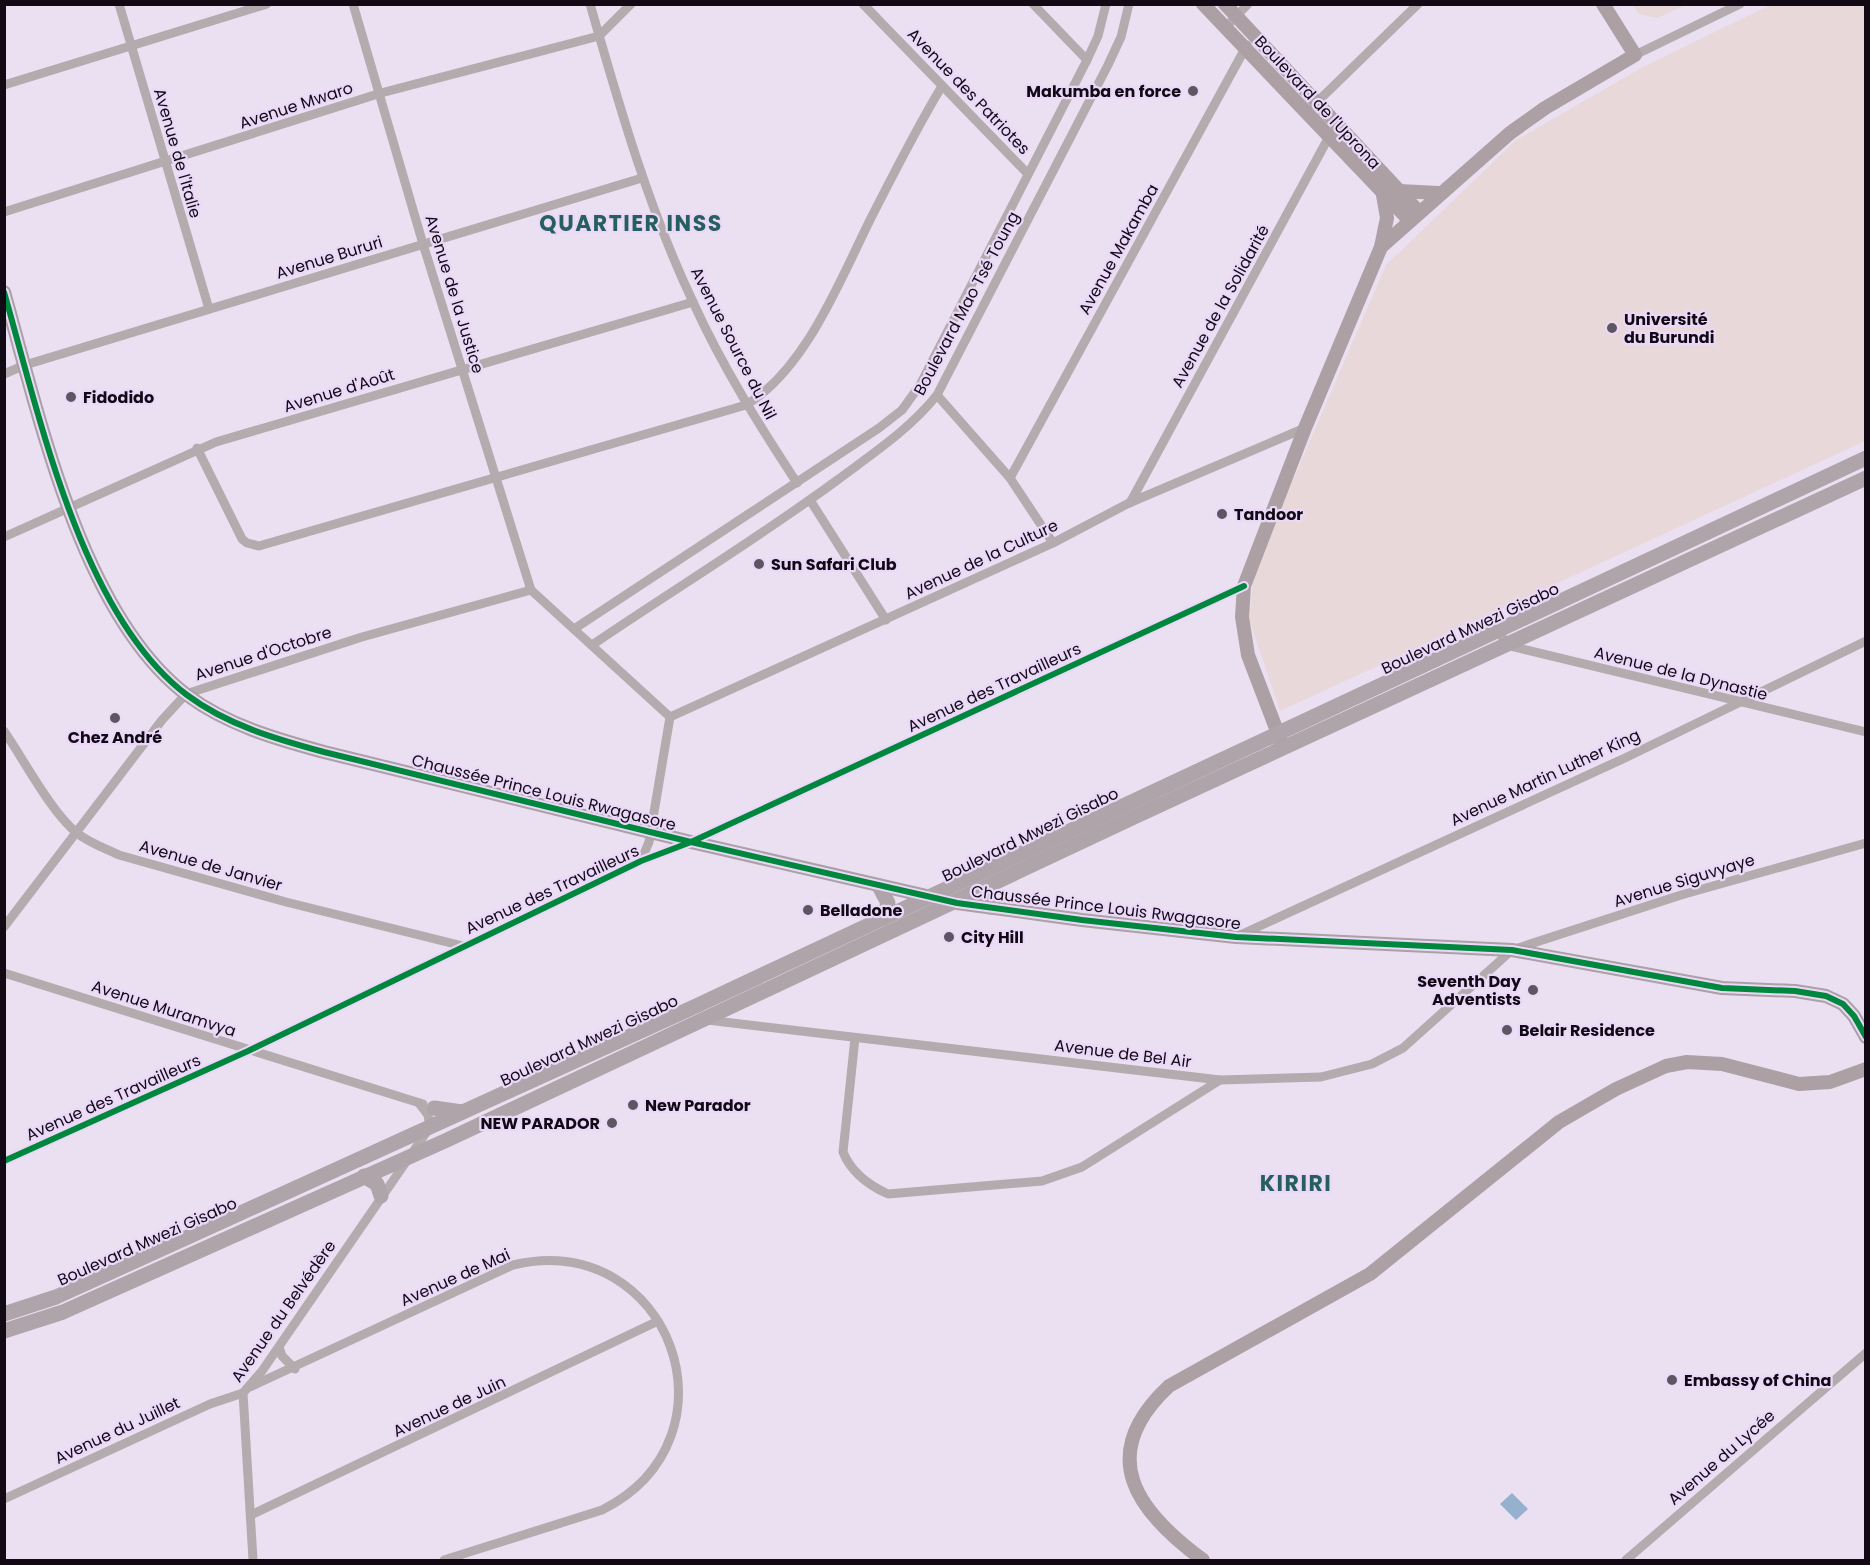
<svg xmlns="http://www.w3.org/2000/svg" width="1870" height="1565" font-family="Poppins,sans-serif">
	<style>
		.education { fill: #e9d8da }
		.water { fill: #96b0cf }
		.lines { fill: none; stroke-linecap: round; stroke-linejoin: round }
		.street { stroke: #b4abaf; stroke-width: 9 }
		.secondary { stroke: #aca0a4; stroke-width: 14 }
		.primary { stroke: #afa4aa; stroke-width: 15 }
		.cycleway-casing { stroke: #ebd8f9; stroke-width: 10 }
		.cycleway { stroke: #00873e; stroke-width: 6 }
		.poi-dot { fill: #5d5562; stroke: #ebd8f9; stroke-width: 2 }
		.labels { text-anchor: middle; stroke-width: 4.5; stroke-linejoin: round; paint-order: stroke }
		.street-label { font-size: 16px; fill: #110a15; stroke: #ebd8f9 }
		.poi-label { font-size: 16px; font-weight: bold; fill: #110a15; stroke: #ebd8f9; text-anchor: start }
		.district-label { font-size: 22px; font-weight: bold; letter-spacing: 1.5px; fill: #255f5e; stroke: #ebd8f9 }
	</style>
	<rect width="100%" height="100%" fill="#eae0f1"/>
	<g class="education">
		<path d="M 1633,5 L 1686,5 L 1657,18 L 1639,14 Z"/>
		<path d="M 1770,5 L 1865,5 L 1865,441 L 1280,711 L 1249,619 L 1253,581 L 1264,547 L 1386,265 L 1516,140 L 1643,67 Z"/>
	</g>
	<path class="water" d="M 1512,1493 L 1528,1509 L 1516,1520 L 1500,1504 Z"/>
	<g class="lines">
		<g class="street">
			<path d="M 119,4 L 209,309"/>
			<path d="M 353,4 L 423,244 L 531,590"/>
			<path d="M 590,4 C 619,105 648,207 693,302 C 722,366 759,425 797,483"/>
			<path d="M 863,4 L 1028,174"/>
			<path d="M 1033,4 L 1087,60"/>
			<path d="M 1225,28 L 1248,4"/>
			<path d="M 1635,55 L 1740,4"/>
			<path d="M 4,85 L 267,4"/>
			<path d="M 1314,105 L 1418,4"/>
			<path d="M 4,212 L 381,93 L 599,36 L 631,4"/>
			<path d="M 4,374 L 25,365 L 642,178"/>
			<path d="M 937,395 L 1010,478 L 1053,543"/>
			<path d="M 197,448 L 242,539 L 247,543 L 259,546 L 746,405 C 806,369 840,280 870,220 C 893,175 916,129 942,86"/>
			<path d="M 1010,478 L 1247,45"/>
			<path d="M 810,500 L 886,620"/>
			<path d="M 1130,503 L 1331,133"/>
			<path d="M 4,537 L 216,442 L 693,302"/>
			<path d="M 531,590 L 670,717 L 649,842 L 641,861"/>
			<path d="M 574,629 L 879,428 L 902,410 L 920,385 L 1087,60 L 1098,36 L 1106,4"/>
			<path d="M 1499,630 L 1506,645 L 1866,732"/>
			<path d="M 592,645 C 673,590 757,539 836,481 C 872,454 909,430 937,395 L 1108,65 L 1121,37 L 1129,4"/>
			<path d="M 670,717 L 1053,543 L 1129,503 L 1305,428"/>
			<path d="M 4,731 C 24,760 51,812 77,833 C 89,843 105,848 119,855 L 286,902 L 463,946"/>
			<path d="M 4,927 L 162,720 L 186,694 L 362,637 L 531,590"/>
			<path d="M 1238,936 L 1627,757 L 1866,641"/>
			<path d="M 4,973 L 423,1104"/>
			<path d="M 707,1020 L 1220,1080 L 1321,1077 L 1372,1064 L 1403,1048 L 1512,950 L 1681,895 L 1866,843"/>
			<path d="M 855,1038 L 843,1152 C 851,1172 868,1185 888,1194 L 1042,1181 L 1082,1167 L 1220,1080"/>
			<path d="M 4,1161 L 248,1051 L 641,861 L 691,842 L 1244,586"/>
			<path d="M 279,1347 L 282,1356 L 295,1369"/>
			<path d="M 250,1387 L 513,1265 C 670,1228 746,1438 602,1510 L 444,1560"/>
			<path d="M 4,1499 L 210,1404 L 243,1393"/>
			<path d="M 251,1515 L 658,1321"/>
			<path d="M 253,1560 L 243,1393 L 262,1371 L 430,1127 L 428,1115 L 419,1103"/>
			<path d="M 1626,1560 L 1866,1353"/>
		</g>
		<g class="secondary">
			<path d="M 1203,4 L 1410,221"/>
			<path d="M 1225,4 L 1419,212"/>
			<path d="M 1399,191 L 1439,193"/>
			<path d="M 1381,247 L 1387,218 L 1383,195"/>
			<path d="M 4,292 C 39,414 81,615 187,695 C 227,725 276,739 324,752 L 691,842 L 957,903 L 1082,920 L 1236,937 L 1512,950 L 1722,988 L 1795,991 L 1826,996 L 1843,1004 L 1854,1016 L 1866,1037"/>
			<path d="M 1282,744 L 1248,655 L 1242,617 L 1244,586 L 1305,428 L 1381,247 L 1510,133 L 1545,108 L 1635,55 L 1603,4"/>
			<path d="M 1203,1560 C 1136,1511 1095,1455 1169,1386 L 1370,1274 L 1559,1122 L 1616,1089 L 1666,1066 L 1687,1062 L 1722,1064 L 1799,1084 L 1830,1082 L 1866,1069"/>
		</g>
		<g class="primary">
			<path d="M 879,886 L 888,903 L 884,918"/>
			<path d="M 989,887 L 987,897 L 990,907"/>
			<path d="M 434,1108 L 462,1112"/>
			<path d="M 364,1176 L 377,1184 L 381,1196"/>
			<path d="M 4,1314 L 56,1297 L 696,1006 L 1866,458"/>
			<path d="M 4,1331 L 63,1312 L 447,1140 L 1132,818 L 1866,478"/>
		</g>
		<g class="cycleway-casing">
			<g id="cycleway">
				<path d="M 4,292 C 39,414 81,615 187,695 C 227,725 276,739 324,752 L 691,842 L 957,903 L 1082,920 L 1236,937 L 1512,950 L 1722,988 L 1795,991 L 1826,996 L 1843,1004 L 1854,1016 L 1866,1037"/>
				<path d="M 4,1161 L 248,1051 L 641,861 L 691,842 L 1244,586"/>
			</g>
		</g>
		<use href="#cycleway" class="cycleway"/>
	</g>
	<g class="poi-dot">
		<circle cx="1193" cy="91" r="6"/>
		<circle cx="1612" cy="328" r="6"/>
		<circle cx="71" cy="397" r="6"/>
		<circle cx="1222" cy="514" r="6"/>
		<circle cx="759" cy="564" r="6"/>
		<circle cx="115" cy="718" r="6"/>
		<circle cx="808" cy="910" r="6"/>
		<circle cx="949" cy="937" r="6"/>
		<circle cx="1533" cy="990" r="6"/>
		<circle cx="1507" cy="1030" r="6"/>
		<circle cx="633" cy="1105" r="6"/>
		<circle cx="612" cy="1123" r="6"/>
		<circle cx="1672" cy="1380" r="6"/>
	</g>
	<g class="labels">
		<g class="street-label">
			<text transform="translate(969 91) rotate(46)" y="6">Avenue des Patriotes</text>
			<text transform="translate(1318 102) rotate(47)" y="6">Boulevard de l'Uprona</text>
			<text transform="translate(296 105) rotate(-18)" y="6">Avenue Mwaro</text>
			<text transform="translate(178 153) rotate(74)" y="6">Avenue de l'Italie</text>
			<text transform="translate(1118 249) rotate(-61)" y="6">Avenue Makamba</text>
			<text transform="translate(329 257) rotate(-17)" y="6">Avenue Bururi</text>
			<text transform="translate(455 294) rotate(73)" y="6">Avenue de la Justice</text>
			<text transform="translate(966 303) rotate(-62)" y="6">Boulevard Mao Tsé Toung</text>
			<text transform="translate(1220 306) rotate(-61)" y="6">Avenue de la Solidarité</text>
			<text transform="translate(734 343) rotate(63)" y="6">Avenue Source du Nil</text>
			<text transform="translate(339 390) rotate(-17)" y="6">Avenue d'Août</text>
			<text transform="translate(981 559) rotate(-25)" y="6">Avenue de la Culture</text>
			<text transform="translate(1470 628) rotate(-25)" y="6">Boulevard Mwezi Gisabo</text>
			<text transform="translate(263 653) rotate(-18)" y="6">Avenue d'Octobre</text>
			<text transform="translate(1681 673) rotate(14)" y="6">Avenue de la Dynastie</text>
			<text transform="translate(994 687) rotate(-25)" y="6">Avenue des Travailleurs</text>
			<text transform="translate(1545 777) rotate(-25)" y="6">Avenue Martin Luther King</text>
			<text transform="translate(544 792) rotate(14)" y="6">Chaussée Prince Louis Rwagasore</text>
			<text transform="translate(1030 834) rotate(-26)" y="6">Boulevard Mwezi Gisabo</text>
			<text transform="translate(211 865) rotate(16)" y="6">Avenue de Janvier</text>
			<text transform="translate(1684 880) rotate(-17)" y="6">Avenue Siguvyaye</text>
			<text transform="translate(552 889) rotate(-25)" y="6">Avenue des Travailleurs</text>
			<text transform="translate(1106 907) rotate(7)" y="6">Chaussée Prince Louis Rwagasore</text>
			<text transform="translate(164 1008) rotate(18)" y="6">Avenue Muramvya</text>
			<text transform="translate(589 1040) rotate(-25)" y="6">Boulevard Mwezi Gisabo</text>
			<text transform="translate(1123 1053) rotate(7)" y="6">Avenue de Bel Air</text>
			<text transform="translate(113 1097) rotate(-24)" y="6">Avenue des Travailleurs</text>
			<text transform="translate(147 1241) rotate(-24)" y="6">Boulevard Mwezi Gisabo</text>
			<text transform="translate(455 1277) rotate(-24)" y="6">Avenue de Mai</text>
			<text transform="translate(283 1311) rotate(-55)" y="6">Avenue du Belvédère</text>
			<text transform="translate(449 1406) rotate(-25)" y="6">Avenue de Juin</text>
			<text transform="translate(117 1430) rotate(-25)" y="6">Avenue du Juillet</text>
			<text transform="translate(1721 1457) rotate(-41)" y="6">Avenue du Lycée</text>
		</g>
		<g class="poi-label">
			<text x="1181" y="97" text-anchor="end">Makumba en force</text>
			<text x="1624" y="325">Université<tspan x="1624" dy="18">du Burundi</tspan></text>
			<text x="83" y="403">Fidodido</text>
			<text x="1234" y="520">Tandoor</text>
			<text x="771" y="570">Sun Safari Club</text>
			<text x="115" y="743" text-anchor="middle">Chez André</text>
			<text x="820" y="916">Belladone</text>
			<text x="961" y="943">City Hill</text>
			<text x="1521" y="987" text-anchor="end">Seventh Day<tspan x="1521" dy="18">Adventists</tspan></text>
			<text x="1519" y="1036">Belair Residence</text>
			<text x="645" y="1111">New Parador</text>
			<text x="600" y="1129" text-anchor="end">NEW PARADOR</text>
			<text x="1684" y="1386">Embassy of China</text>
		</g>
		<g class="district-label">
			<text x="631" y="231">QUARTIER INSS</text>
			<text x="1296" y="1191">KIRIRI</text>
		</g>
	</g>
	<rect width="1870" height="1565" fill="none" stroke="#110a15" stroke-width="12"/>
</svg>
